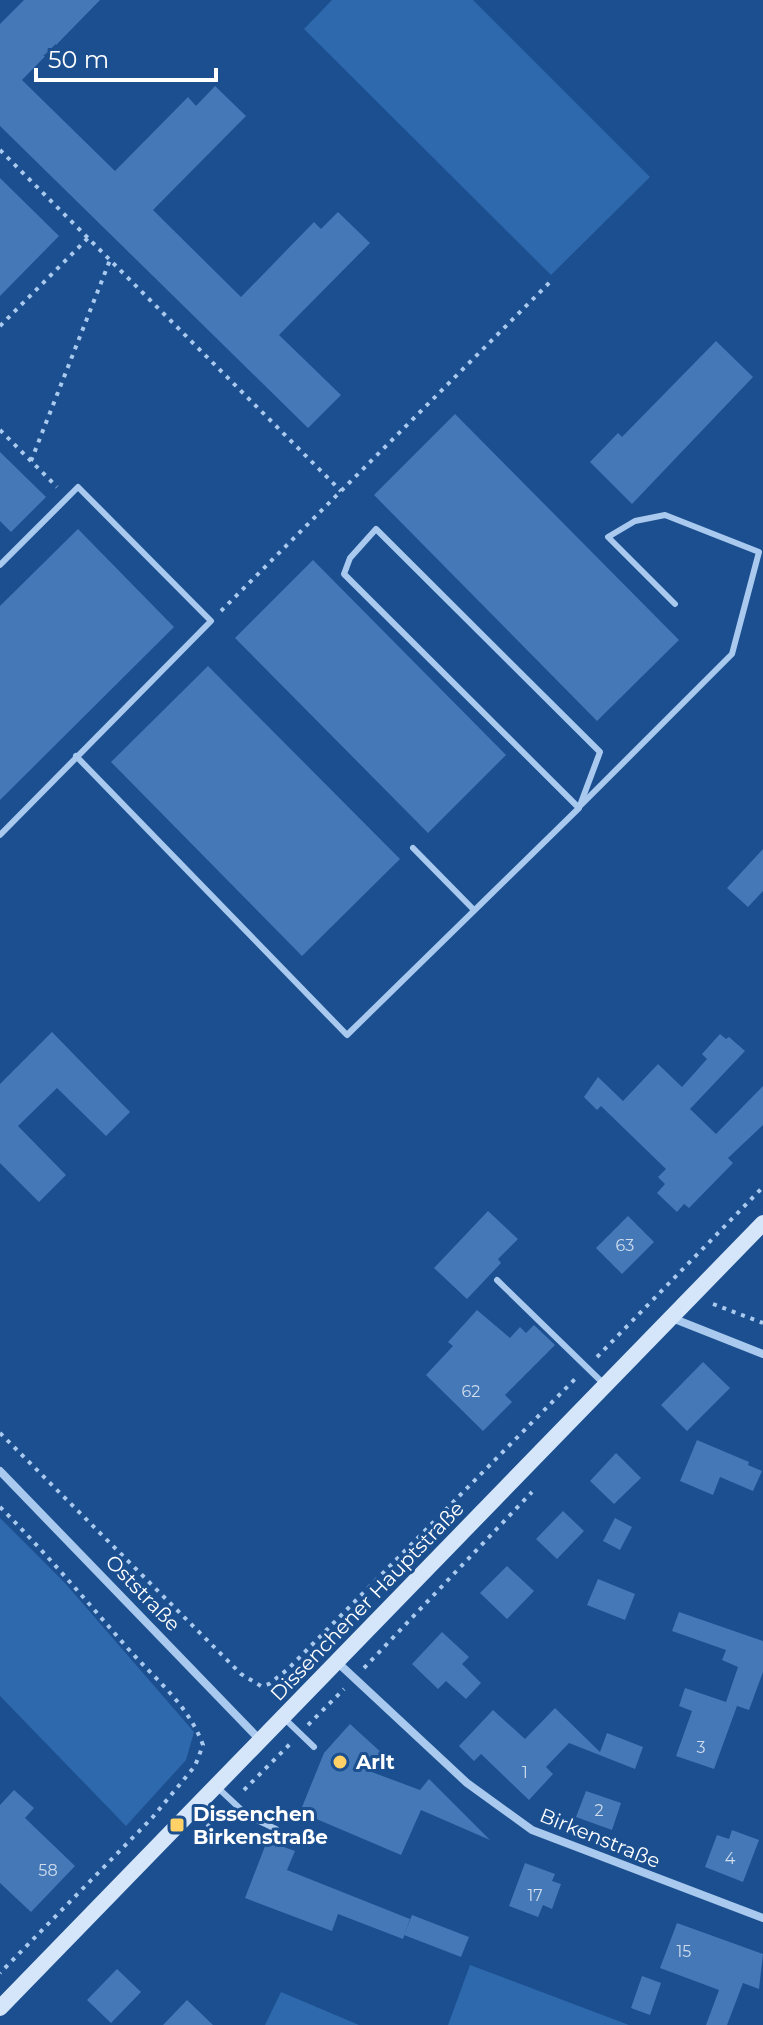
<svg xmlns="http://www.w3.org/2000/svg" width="763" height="2025" font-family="Montserrat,sans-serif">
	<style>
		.green { fill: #2e69ad }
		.building { fill: #4478b7 }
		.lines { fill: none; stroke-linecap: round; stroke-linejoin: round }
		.path { stroke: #a9c9ee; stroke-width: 4; stroke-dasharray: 4 6; stroke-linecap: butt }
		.lane { stroke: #a9c9ee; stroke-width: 6 }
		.street { stroke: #a9c9ee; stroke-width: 8 }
		.secondary { stroke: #d6e6fa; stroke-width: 16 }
		.poi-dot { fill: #ffd166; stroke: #1b4f8f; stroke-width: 3 }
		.labels { text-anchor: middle; stroke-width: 6; stroke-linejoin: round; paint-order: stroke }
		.number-label { font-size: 16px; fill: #d0dded }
		.street-label { font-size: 20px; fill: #fff; stroke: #1b4f8f }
		.poi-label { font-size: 20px; font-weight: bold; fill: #fff; stroke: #1b4f8f; text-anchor: start }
	</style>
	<rect width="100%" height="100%" fill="#1b4f8f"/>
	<g class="green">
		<path d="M 332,0 L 473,0 L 650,177 L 551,275 L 304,29 Z"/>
		<path d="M 0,1518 L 65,1583 L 194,1732 L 186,1760 L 126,1826 L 0,1696 Z"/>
		<path d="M 470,1965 L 629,2025 L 448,2025 Z"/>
		<path d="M 281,1992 L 359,2025 L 265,2025 Z"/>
	</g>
	<g class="building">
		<path d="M 24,0 L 100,0 L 22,80 L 115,171 L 188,97 L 196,106 L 215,86 L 246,116 L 153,210 L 241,297 L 314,222 L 321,229 L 338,212 L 370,243 L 279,335 L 341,395 L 308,428 L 0,126 L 0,24 Z"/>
		<path d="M 0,178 L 59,236 L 0,296 Z"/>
		<path d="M 716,341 L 753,377 L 632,504 L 590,462 L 618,433 L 622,437 Z"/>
		<path d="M 455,414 L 679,640 L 597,721 L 374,495 Z"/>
		<path d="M 0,452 L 46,497 L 11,532 L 0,521 Z"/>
		<path d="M 78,529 L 174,627 L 0,800 L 0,606 Z"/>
		<path d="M 313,560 L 506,755 L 428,833 L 235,638 Z"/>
		<path d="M 208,666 L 400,859 L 302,956 L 111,762 Z"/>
		<path d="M 763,849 L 763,891 L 748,907 L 727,888 Z"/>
		<path d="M 52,1032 L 130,1112 L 106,1136 L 57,1088 L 18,1126 L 66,1175 L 39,1202 L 0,1163 L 0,1084 Z"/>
		<path d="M 720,1034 L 726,1039 L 729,1037 L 745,1051 L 690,1109 L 716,1134 L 763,1086 L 763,1125 L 728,1158 L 733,1163 L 689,1208 L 684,1204 L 677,1212 L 657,1193 L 665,1184 L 658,1177 L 666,1169 L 601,1106 L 597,1110 L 584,1097 L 598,1077 L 623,1101 L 658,1064 L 682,1087 L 707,1059 L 702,1054 Z"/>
		<path d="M 488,1211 L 518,1239 L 498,1259 L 501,1263 L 467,1299 L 434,1268 Z"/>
		<path d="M 628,1216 L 654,1242 L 622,1274 L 596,1248 Z"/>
		<path d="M 477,1310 L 510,1338 L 520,1327 L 526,1333 L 534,1325 L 555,1345 L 505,1395 L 512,1402 L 483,1431 L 426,1375 L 453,1346 L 448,1342 Z"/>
		<path d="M 703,1362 L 730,1388 L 687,1431 L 661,1405 Z"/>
		<path d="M 697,1440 L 749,1462 L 748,1465 L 762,1471 L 753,1491 L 720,1477 L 713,1495 L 680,1481 Z"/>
		<path d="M 616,1453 L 641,1478 L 614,1504 L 590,1481 Z"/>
		<path d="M 563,1511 L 584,1531 L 557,1559 L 536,1539 Z"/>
		<path d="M 615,1518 L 632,1527 L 620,1550 L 603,1541 Z"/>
		<path d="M 507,1566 L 534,1591 L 507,1619 L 480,1593 Z"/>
		<path d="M 598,1579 L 635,1594 L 625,1620 L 587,1605 Z"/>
		<path d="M 679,1612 L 763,1641 L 763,1672 L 749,1710 L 737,1706 L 714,1769 L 676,1756 L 692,1711 L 679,1706 L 685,1688 L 729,1703 L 726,1702 L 738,1667 L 722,1660 L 726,1650 L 672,1631 Z"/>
		<path d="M 442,1632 L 469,1657 L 462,1664 L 481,1683 L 466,1699 L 446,1681 L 438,1689 L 412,1664 Z"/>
		<path d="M 555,1708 L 600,1752 L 607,1733 L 643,1747 L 635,1769 L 569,1743 L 546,1767 L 553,1774 L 529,1800 L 481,1754 L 474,1761 L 459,1746 L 493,1710 L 525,1739 Z"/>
		<path d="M 350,1724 L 384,1755 L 369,1771 L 420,1790 L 429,1779 L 490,1840 L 421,1810 L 401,1855 L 300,1812 L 324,1753 Z"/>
		<path d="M 14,1790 L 34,1808 L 25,1818 L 75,1866 L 31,1912 L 0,1883 L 0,1805 Z"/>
		<path d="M 586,1791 L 621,1803 L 612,1830 L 576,1817 Z"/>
		<path d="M 732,1830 L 759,1840 L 743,1882 L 705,1867 L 717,1835 L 729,1839 Z"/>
		<path d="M 267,1841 L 295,1851 L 287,1870 L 410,1919 L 403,1939 L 338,1914 L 332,1931 L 245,1898 Z"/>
		<path d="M 525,1863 L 555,1874 L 552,1881 L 561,1884 L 552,1909 L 543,1905 L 538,1917 L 509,1906 Z"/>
		<path d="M 412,1915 L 469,1937 L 461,1957 L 404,1935 Z"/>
		<path d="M 677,1923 L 763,1954 L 759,1989 L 743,1983 L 727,2025 L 706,2025 L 719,1990 L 660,1968 Z"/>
		<path d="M 117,1969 L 141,1992 L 111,2023 L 87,2000 Z"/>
		<path d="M 642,1976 L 661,1983 L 650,2015 L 631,2008 Z"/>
		<path d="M 187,2000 L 213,2025 L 163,2025 Z"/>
	</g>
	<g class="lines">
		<g class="path">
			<path d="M 0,150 L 341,491"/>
			<path d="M 0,326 L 88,238"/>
			<path d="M 0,430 L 57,487"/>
			<path d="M 31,461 L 110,260"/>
			<path d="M 221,611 L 552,280"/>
			<path d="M 713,1304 L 763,1323"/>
			<path d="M 597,1357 L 763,1187"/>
			<path d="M 0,1433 L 241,1674 L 261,1686 L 269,1684 L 288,1669 L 577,1377"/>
			<path d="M 0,1507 C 44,1551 83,1597 124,1644 C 153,1678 187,1702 203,1745 L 195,1766 L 152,1818 L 0,1973"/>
			<path d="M 364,1668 L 532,1492"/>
			<path d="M 308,1725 L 344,1689"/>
			<path d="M 244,1790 L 291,1743"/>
			<path d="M 207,1827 L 223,1811"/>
		</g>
		<g class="lane">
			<path d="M 0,565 L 78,487 L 211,621 L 0,835"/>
			<path d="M 76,756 L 347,1035 L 579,808 L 344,574 L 350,558 L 376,529 L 600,752 L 579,808"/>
			<path d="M 581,805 L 732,654 L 759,552 L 665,515 L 635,521 L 608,537 L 675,604"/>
			<path d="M 413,848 L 473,909"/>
			<path d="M 497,1280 L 605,1385"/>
			<path d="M 285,1719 L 314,1747"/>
			<path d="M 218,1788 L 248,1816 L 276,1829"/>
		</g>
		<g class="street">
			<path d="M 672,1318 L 763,1354"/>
			<path d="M 0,1471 L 260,1740"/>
			<path d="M 336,1661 L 467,1783 L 532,1830 L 763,1918"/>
		</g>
		<path class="secondary" d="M 0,2008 L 763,1223"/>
	</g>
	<g class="poi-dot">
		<circle cx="340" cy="1762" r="8"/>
		<rect x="169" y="1817" width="16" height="16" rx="4"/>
	</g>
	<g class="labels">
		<g class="number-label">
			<text x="625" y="1251">63</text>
			<text x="471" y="1397">62</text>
			<text x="701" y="1753">3</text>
			<text x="525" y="1778">1</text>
			<text x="599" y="1816">2</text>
			<text x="730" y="1864">4</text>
			<text x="48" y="1876">58</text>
			<text x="535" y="1901">17</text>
			<text x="684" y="1957">15</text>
		</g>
		<g class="street-label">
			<text transform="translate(143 1593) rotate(46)" y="7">Oststraße</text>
			<text transform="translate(367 1601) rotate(-46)" y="7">Dissenchener Hauptstraße</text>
			<text transform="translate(600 1838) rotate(22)" y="7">Birkenstraße</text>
		</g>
		<g class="poi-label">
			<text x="356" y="1769">Arlt</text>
			<text x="193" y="1821">Dissenchen<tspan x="193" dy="23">Birkenstraße</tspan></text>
		</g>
	</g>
	<path d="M36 68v12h180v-12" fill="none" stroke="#ffffff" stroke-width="4"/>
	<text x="48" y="68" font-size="24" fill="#ffffff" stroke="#1b4f8f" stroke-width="6" paint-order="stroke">50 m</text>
</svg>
